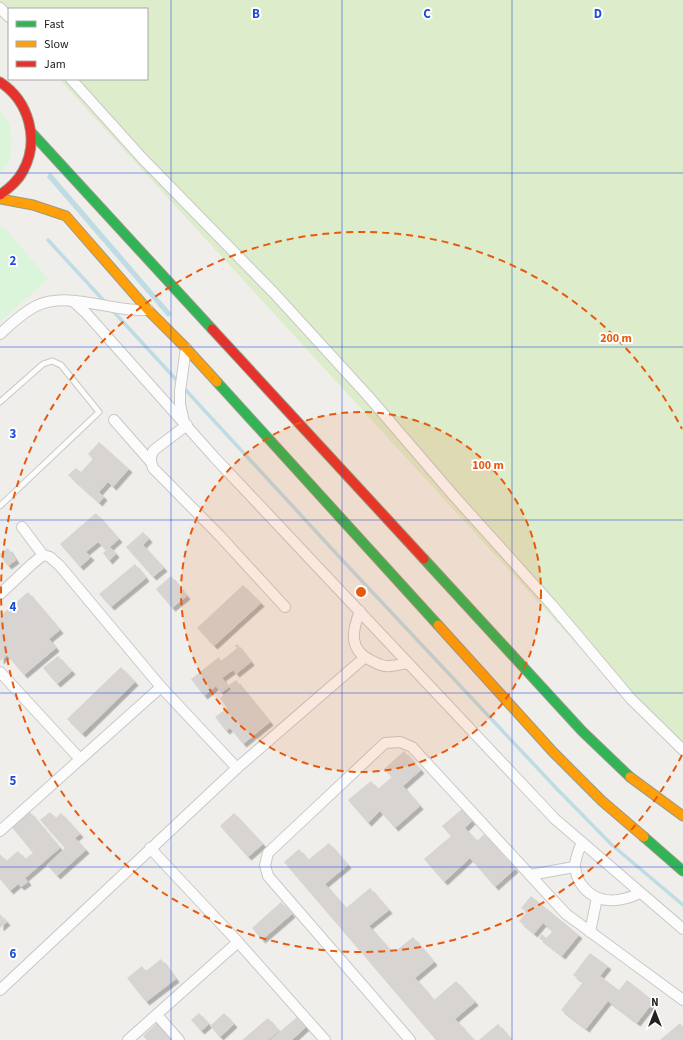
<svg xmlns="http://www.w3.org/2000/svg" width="683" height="1040" font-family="'Source Sans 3',sans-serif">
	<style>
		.grass { fill: #ddeccb }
		.park { fill: #daf5da }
		.water { fill: #bfdbe3 }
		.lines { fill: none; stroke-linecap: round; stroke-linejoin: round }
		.stream { stroke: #bfdbe3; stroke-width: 3.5 }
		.building { fill: #d7d4d2; filter: url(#shadow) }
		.lane-casing { stroke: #c9c8c7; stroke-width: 7 }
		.street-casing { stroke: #c9c8c7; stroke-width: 12 }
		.fast-casing { stroke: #999a82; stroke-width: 11 }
		.slow-casing { stroke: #999a82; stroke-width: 11 }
		.jam-casing { stroke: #999a82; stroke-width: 11 }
		.lane { stroke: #fdfcfc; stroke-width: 5 }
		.street { stroke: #fdfcfc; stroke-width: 10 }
		.fast { stroke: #30b455; stroke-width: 9 }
		.slow { stroke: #ff9f0a; stroke-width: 9 }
		.jam { stroke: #e5322d; stroke-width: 9 }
		.grid { fill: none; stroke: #1d4ed8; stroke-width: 1; stroke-opacity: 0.55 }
		.ring { fill: none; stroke: #e8590c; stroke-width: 2; stroke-dasharray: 7 5 }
		.grid-label { font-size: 13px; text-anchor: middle; font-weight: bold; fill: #1d4ed8; stroke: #fff; stroke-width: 4; stroke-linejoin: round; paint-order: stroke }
		.centre { fill: #e8590c; stroke: #fff; stroke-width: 2 }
		.ring-label { font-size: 12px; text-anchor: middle; font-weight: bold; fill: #e8590c; stroke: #fff; stroke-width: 4; stroke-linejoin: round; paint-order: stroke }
	</style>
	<defs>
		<filter id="shadow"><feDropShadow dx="3.5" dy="3.5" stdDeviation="0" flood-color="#0004"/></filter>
	</defs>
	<rect width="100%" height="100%" fill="#f0eeeb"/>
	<path class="grass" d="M 0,0 L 683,0 L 683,745 L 640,713 L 59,79 L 147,79 L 147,9 L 9,9 L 9,24 L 0,14 Z"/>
	<g class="park">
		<path d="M 0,110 L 9,123 L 12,139 L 10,161 L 0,174 Z"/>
		<path d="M 0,228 L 5,228 L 48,279 L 0,322 Z"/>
	</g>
	<path class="water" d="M 50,172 L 172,314 L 168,317 L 47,177 Z"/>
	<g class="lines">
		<g class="stream">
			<path d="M 48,240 L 105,302"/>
			<path d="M 112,310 L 345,563 L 558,790 L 612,845 L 683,905"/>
		</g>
	</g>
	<g class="building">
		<path d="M 99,442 L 129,469 L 113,487 L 108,482 L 99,492 L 104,497 L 99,503 L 68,475 L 76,468 L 81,472 L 93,459 L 88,454 Z"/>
		<path d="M 96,513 L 119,539 L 110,547 L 116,554 L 109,561 L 103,553 L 106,550 L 98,542 L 86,552 L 91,557 L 80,567 L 60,544 Z"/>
		<path d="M 143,532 L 149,539 L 143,545 L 164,568 L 153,577 L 126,547 Z"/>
		<path d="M 8,548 L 16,560 L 8,566 L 0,556 L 0,554 Z"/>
		<path d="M 135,564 L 146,578 L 111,607 L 99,594 Z"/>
		<path d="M 171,576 L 187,596 L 172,608 L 156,589 Z"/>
		<path d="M 243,585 L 261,603 L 214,646 L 197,628 Z"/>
		<path d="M 28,592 L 60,630 L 49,639 L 56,648 L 24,675 L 7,655 L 0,661 L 0,616 Z"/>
		<path d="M 237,644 L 251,662 L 236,674 L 233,670 L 222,678 L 229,687 L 221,693 L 216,686 L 204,696 L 191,679 L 219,657 L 221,661 L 237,648 L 235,646 Z"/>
		<path d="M 58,656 L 72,671 L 57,684 L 43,668 Z"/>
		<path d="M 121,667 L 135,682 L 82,734 L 67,719 Z"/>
		<path d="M 236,680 L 270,722 L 243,744 L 230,728 L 226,731 L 215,717 L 227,708 L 220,698 L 232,689 L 229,685 Z"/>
		<path d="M 404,751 L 421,770 L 403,786 L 420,806 L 395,828 L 380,811 L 368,823 L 348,800 L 371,781 L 378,789 L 392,777 L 384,769 Z"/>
		<path d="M 462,809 L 472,821 L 465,828 L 477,841 L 484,834 L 515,869 L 495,887 L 470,858 L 444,882 L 424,859 L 451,836 L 442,826 Z"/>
		<path d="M 29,811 L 60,848 L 25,878 L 28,882 L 21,887 L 18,884 L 10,891 L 0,879 L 0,854 L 6,861 L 18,851 L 25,859 L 33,853 L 11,826 Z"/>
		<path d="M 50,812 L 56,818 L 61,813 L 80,834 L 75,838 L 86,850 L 57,876 L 47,865 L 65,848 L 40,820 Z"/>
		<path d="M 234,813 L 263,844 L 248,857 L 220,826 Z"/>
		<path d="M 329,843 L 348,865 L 325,884 L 346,908 L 370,888 L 389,910 L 369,926 L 393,953 L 413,937 L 434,962 L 415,978 L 434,1000 L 456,981 L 475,1002 L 455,1019 L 474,1040 L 436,1040 L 284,862 L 299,849 L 308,860 Z"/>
		<path d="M 531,896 L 579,935 L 562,956 L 539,938 L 542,934 L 546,938 L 553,931 L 543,923 L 534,934 L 519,921 L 527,912 L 521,908 Z"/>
		<path d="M 281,902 L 292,914 L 262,940 L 252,928 Z"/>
		<path d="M 0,914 L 7,922 L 0,928 Z"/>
		<path d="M 590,953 L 608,966 L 600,976 L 619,990 L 627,980 L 654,1001 L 637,1023 L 608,1001 L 586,1029 L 561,1010 L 583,982 L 573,975 Z"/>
		<path d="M 161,959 L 176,979 L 146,1002 L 127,978 L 142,966 L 146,971 Z"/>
		<path d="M 199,1013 L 209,1024 L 201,1031 L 191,1020 Z"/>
		<path d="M 224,1013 L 234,1024 L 220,1037 L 210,1026 Z"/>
		<path d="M 297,1017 L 306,1027 L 292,1040 L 270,1040 Z"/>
		<path d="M 268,1018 L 279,1031 L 268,1040 L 242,1040 Z"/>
		<path d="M 158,1022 L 175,1040 L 147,1040 L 143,1036 Z"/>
		<path d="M 680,1023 L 683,1027 L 683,1040 L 660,1040 Z"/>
		<path d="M 498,1024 L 512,1040 L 479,1040 Z"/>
	</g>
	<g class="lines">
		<g class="lane-casing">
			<path id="lane" d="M 0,402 L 43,364 L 52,361 L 61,365 L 99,412 L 0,506"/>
		</g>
		<g class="street-casing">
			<g id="street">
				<path d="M 0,8 L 9,17"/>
				<path d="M 71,79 L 142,158 L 274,293 L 368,396 L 454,496 L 552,605 L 631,699 L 683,750"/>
				<path d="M 73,301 L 86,313 L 215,458 L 555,819 L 683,929"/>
				<path d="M 0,334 C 11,324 22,313 36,306 C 63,293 99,306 126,309 C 133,310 141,310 148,310"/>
				<path d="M 114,420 L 150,461"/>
				<path d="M 184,422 L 180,404 L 180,391 L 186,348"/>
				<path d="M 187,425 L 154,450 C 150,456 150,461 153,468 L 220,536 L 285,607"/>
				<path d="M 22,527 L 43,555"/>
				<path d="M 0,594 L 32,564 L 43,555 L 50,557 L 60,566 L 161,687 L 237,768"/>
				<path d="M 360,611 C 352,631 348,650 372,661 C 378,664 383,667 390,666 C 396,666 402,664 408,663"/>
				<path d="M 0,672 L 80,759"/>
				<path d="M 0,831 L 161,687"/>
				<path d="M 582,842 C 579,850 575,858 575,866 C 575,871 578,880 581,884 C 596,905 619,903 640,893"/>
				<path d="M 150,848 L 238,942 L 325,1040"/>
				<path d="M 530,875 L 574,867"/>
				<path d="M 590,932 L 597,898"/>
				<path d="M 0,990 L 237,768 L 364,658"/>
				<path d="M 157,1015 L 179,1040"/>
				<path d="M 128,1040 L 238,942"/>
				<path d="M 410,1040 L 268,876 L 265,865 L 268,853 L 385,743 L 400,742 L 412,747 L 566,914 L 683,1000"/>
			</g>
		</g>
		<g class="fast-casing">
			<g id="fast">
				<path d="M 31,132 L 212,329"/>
				<path d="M 217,382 L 438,625"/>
				<path d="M 424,559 L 582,731 L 630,777"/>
				<path d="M 644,837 L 683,871"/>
			</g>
		</g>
		<g class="slow-casing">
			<g id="slow">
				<path d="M 0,199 L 33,205 L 66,216 L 148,310 L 186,348 L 217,382"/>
				<path d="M 438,625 L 553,752 L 602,801 L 644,837"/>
				<path d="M 630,777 L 683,816"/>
			</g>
		</g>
		<g class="jam-casing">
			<g id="jam">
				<path d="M 0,82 C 29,101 40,140 23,171 C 18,181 9,188 0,195"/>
				<path d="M 212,329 L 424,559"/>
			</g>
		</g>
		<use href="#lane" class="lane"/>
		<use href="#street" class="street"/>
		<use href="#fast" class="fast"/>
		<use href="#slow" class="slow"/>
		<use href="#jam" class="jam"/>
	</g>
	<path class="grid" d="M 171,0 L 171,1040M 342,0 L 342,1040M 512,0 L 512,1040M 0,173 L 683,173M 0,347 L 683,347M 0,520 L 683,520M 0,693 L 683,693M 0,867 L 683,867"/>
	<circle cx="361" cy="592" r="180" fill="#e8590c" fill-opacity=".12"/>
	<g class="ring">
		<circle cx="361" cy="592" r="180"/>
		<path d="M682 755A360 360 0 1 1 682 429"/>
	</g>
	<g class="grid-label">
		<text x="256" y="18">B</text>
		<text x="427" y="18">C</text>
		<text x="598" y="18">D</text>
		<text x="13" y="265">2</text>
		<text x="13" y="438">3</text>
		<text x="13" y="611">4</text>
		<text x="13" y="785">5</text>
		<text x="13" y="958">6</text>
	</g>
	<circle cx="361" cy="592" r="6" class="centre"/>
	<g class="ring-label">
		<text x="616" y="342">200 m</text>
		<text x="488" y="469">100 m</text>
	</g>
	<rect x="8" y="8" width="140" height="72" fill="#ffffff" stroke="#a7a7a7"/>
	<rect x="16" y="21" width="20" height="6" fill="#30b455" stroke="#a7a7a7"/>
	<text x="44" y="28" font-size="12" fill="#222222">Fast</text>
	<rect x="16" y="41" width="20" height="6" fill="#ff9f0a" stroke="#a7a7a7"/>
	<text x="44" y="48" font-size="12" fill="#222222">Slow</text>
	<rect x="16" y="61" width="20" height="6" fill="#e5322d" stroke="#a7a7a7"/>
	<text x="44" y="68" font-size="12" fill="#222222">Jam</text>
	<g transform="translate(655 1012)" stroke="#ffffff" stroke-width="3" paint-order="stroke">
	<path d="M0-3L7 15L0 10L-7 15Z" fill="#222222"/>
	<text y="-6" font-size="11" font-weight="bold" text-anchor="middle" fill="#222222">N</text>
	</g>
</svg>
